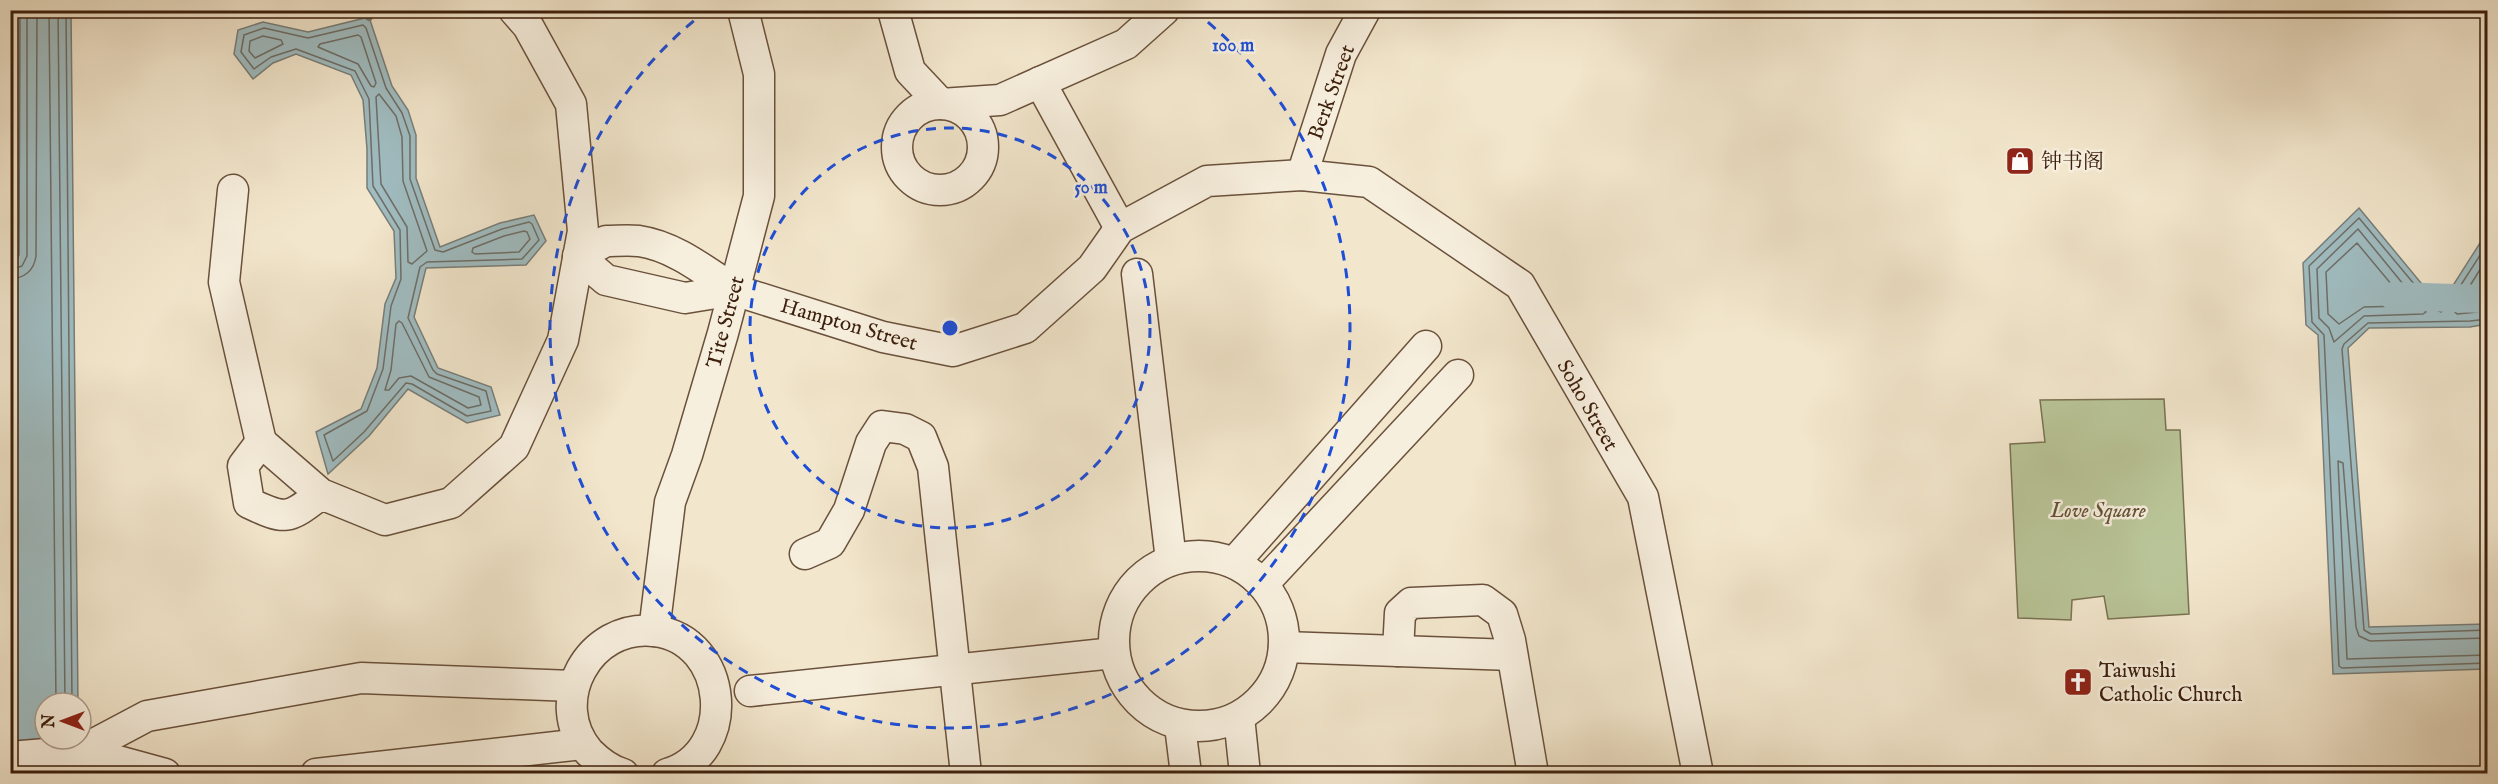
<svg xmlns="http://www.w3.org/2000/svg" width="2498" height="784" font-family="'IM FELL English','Noto Serif SC',serif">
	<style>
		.green { fill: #b9c598; stroke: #7a7252; stroke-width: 1.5 }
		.water { fill: #a0bdc2; stroke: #787e79; stroke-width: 1.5 }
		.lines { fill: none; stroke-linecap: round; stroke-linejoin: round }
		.shore { stroke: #6e6e67; stroke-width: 1.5 }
		.stream { stroke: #787e79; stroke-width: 8 }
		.canal { stroke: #a0bdc2; stroke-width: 28 }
		.minor-casing { stroke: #6a513c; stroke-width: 33 }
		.minor { stroke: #f7efde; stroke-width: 30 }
		.ring { fill: none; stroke: #1d4ed8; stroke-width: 3; stroke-dasharray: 10 8 }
		.labels { text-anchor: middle; stroke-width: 5; stroke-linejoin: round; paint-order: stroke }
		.street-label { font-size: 21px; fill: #3c1f0c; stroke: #f7efde }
		.poi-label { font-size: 21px; fill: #3c1f0c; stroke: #f7efde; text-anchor: start }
		.park-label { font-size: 21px; font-style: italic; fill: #625136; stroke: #f7efde }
		.centre { fill: #1d4ed8; stroke: #f7efde; stroke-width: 3 }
		.ring-label { font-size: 18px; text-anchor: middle; font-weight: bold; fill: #1d4ed8; stroke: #f7efde; stroke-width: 5; stroke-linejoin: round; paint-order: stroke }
	</style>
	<rect width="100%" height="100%" fill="#f2e6cc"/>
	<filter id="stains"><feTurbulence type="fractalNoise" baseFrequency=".00333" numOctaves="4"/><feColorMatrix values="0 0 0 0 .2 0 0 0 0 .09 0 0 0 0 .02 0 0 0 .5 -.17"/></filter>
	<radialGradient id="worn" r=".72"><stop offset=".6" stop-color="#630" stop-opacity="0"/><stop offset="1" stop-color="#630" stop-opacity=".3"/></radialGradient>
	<path class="green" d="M 2164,399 L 2166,430 L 2180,430 L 2189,614 L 2108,619 L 2104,596 L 2072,600 L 2071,620 L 2018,618 L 2010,444 L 2045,442 L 2040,400 Z"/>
	<g class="water">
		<path d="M 14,11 L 71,11 L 78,703 L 45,703 L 45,739 L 78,739 L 79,773 L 12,773 Z"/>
		<path d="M 369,17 L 392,86 L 408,110 L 416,135 L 416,178 L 440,247 L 500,223 L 534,215 L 546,241 L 526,265 L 426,268 L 414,317 L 438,368 L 491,387 L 500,415 L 467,423 L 408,389 L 369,436 L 328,474 L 316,432 L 361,409 L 377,368 L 385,304 L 396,278 L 394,231 L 367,188 L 367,149 L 363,100 L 351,75 L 296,54 L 273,63 L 253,79 L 234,54 L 238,30 L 263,22 L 308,32 Z"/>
		<path d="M 2359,208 L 2440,306 L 2487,232 L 2487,324 L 2470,327 L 2369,328 L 2348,348 L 2369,627 L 2487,624 L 2487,669 L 2333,674 L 2318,335 L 2306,325 L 2303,263 Z"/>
	</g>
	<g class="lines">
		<g class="shore">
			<path d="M 49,10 L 56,703"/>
			<path d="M 58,10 L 65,703"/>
			<path d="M 66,10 L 72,703"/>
			<path d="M 363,25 L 366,28 L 386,88 L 402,113 L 410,136 L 410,179 L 435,250 L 443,252 L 502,229 L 529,222 L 532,224 L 539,240 L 522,259 L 427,262 L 420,267 L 408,318 L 433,370 L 437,374 L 486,391 L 491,411 L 467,416 L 412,384 L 406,383 L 364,432 L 333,461 L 324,435 L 367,411 L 383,369 L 391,306 L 401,279 L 400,230 L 373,186 L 369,99 L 355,71 L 296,49 L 271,57 L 254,69 L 241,52 L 244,35 L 264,28 L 308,38 Z"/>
			<path d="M 358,35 L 361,37 L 376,83 L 374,87 L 371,86 L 358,64 L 318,47 L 320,44 Z"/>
			<path d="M 263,36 L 281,40 L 283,44 L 255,58 L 249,51 L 250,41 Z"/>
			<path d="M 379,94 L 396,116 L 402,137 L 403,181 L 427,251 L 412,264 L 408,262 L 407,227 L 381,184 L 376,97 Z"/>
			<path d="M 2358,229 L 2426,312 L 2423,314 L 2364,316 L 2334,342 L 2329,328 L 2319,318 L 2317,269 Z"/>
			<path d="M 524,231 L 527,232 L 530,239 L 519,252 L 475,254 L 472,252 L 473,248 L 504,236 Z"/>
			<path d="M 2357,243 L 2407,303 L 2404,306 L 2364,307 L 2339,324 L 2328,314 L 2326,272 Z"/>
			<path d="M 2488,243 L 2446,308 L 2441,312 L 2435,309 L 2359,218 L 2309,266 L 2312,322 L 2324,335 L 2339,666 L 2342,668 L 2488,663"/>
			<path d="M 2488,257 L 2454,311 L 2457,314 L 2488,311"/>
			<path d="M 10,262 L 16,261 L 19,255 L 20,10"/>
			<path d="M 10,270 L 22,266 L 27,256 L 27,10"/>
			<path d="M 10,279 C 25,278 34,270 36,256 L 37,10"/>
			<path d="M 2488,319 L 2470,321 L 2368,323 L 2344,344 L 2342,349 L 2364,630 L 2371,634 L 2488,630"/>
			<path d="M 399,321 L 402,323 L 429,377 L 479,397 L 481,405 L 468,408 L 411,376 L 399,378 L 389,390 L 385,390 L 391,370 L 396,324 Z"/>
			<path d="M 2488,638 L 2370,641 L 2359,636 L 2356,627 L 2343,463 L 2338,461 L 2347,659 L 2488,655"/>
		</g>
		<path class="stream" d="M 369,17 L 373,10"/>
		<path class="canal" d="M 2393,296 L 2484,299 L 2488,297"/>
		<g class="minor-casing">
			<g id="minor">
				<path d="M 893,10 L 910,71 L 941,104 L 1000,100 L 1126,44 L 1164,10"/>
				<path d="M 1040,82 L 1120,228"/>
				<circle cx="940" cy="147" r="43"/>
				<path d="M 1302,175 L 1341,54 L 1365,10"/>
				<path d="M 233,190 L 224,282 L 261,442"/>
				<path d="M 606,241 C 616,241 628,240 639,241 C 674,246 705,271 734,290 L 685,298 L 606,280 L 578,256 Z"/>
				<path d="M 1137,274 L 1171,560"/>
				<path d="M 734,290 L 883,337 L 953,351 L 1025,328 L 1092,268 L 1120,228 L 1207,181 L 1302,175 L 1369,182 L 1520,285 L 1643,497 L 1698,774"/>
				<path d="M 321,494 C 288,519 287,521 249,503 L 243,466 L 261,442 L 321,494 L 385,520 L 451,503 L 514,447 L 563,340 L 583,231 L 571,104 L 528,26 L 514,10"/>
				<path d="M 805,554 L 830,543 L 849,510 L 871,443 L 882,426 L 905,429 L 921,437 L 933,467 L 966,774"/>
				<circle cx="1199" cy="641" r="85"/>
				<path d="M 1234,563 L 1426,346"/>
				<path d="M 1263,584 L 1458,375"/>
				<path d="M 654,631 L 670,502 L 687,455 L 723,333 L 759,196 L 759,74 L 743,10"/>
				<path d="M 1284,647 L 1512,655"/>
				<path d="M 1398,651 L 1400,613 L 1411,603 L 1483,600 L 1502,614 L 1510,640 L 1533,774"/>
				<path d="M 750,691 L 1114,653"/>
				<path d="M 1239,717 L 1245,774"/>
				<path d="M 1180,726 L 1186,774"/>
				<path d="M 10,757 L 81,751"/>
				<path d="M 165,774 L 81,751 L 147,716 L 361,678 L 573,686"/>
				<path d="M 316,774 L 582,744"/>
				<path d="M 623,774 C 609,770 599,762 589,752 C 546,702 589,623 655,631 C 729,640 739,753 667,774"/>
			</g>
		</g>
		<use href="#minor" class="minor"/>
	</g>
	<g class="ring">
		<circle cx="950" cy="328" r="200"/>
		<path d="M1194 11A400 400 0 1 1 706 11"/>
	</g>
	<defs>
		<g id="shop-square" transform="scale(1.5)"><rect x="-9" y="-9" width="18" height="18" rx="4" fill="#8f2418" stroke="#f7efde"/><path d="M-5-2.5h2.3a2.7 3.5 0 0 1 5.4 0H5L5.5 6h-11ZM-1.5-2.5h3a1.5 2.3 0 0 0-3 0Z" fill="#fff"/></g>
		<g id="church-square" transform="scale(1.5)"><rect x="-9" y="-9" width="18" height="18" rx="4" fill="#8f2418" stroke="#f7efde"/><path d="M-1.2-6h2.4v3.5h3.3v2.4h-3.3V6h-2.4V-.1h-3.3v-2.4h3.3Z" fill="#fff"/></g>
	</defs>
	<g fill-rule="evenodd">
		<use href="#shop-square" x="2020" y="161"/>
		<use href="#church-square" x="2078" y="682"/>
	</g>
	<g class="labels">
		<g class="street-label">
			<text transform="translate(1331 92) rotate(-70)" y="7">Berk Street</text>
			<text transform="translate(725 322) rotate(-75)" y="7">Tite Street</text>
			<text transform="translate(849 324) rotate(16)" y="7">Hampton Street</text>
			<text transform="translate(1588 405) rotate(60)" y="7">Soho Street</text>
		</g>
		<g class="poi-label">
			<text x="2041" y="168">钟书阁</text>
			<text x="2099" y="677">Taiwushi<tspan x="2099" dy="24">Catholic Church</tspan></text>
		</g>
		<g class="park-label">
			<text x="2098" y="517">Love Square</text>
		</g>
	</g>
	<circle cx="950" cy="328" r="9" class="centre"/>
	<g class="ring-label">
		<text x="1233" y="51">100 m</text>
		<text x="1091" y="193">50 m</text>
	</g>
	<rect width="2498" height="784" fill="none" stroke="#f2e6cc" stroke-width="36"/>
	<rect x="12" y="12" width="2474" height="760" fill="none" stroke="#3c1f0c" stroke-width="3"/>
	<rect x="18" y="18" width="2462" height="748" fill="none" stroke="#3c1f0c" stroke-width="1.5"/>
	<g transform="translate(63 721) rotate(270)"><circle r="28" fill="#f7efde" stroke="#ac9c8a" stroke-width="1.5"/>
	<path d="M0-4.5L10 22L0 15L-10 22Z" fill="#8f2418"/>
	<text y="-9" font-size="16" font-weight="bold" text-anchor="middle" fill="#3c1f0c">N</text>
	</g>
	<rect width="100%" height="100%" filter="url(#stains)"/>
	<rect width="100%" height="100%" fill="url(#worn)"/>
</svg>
